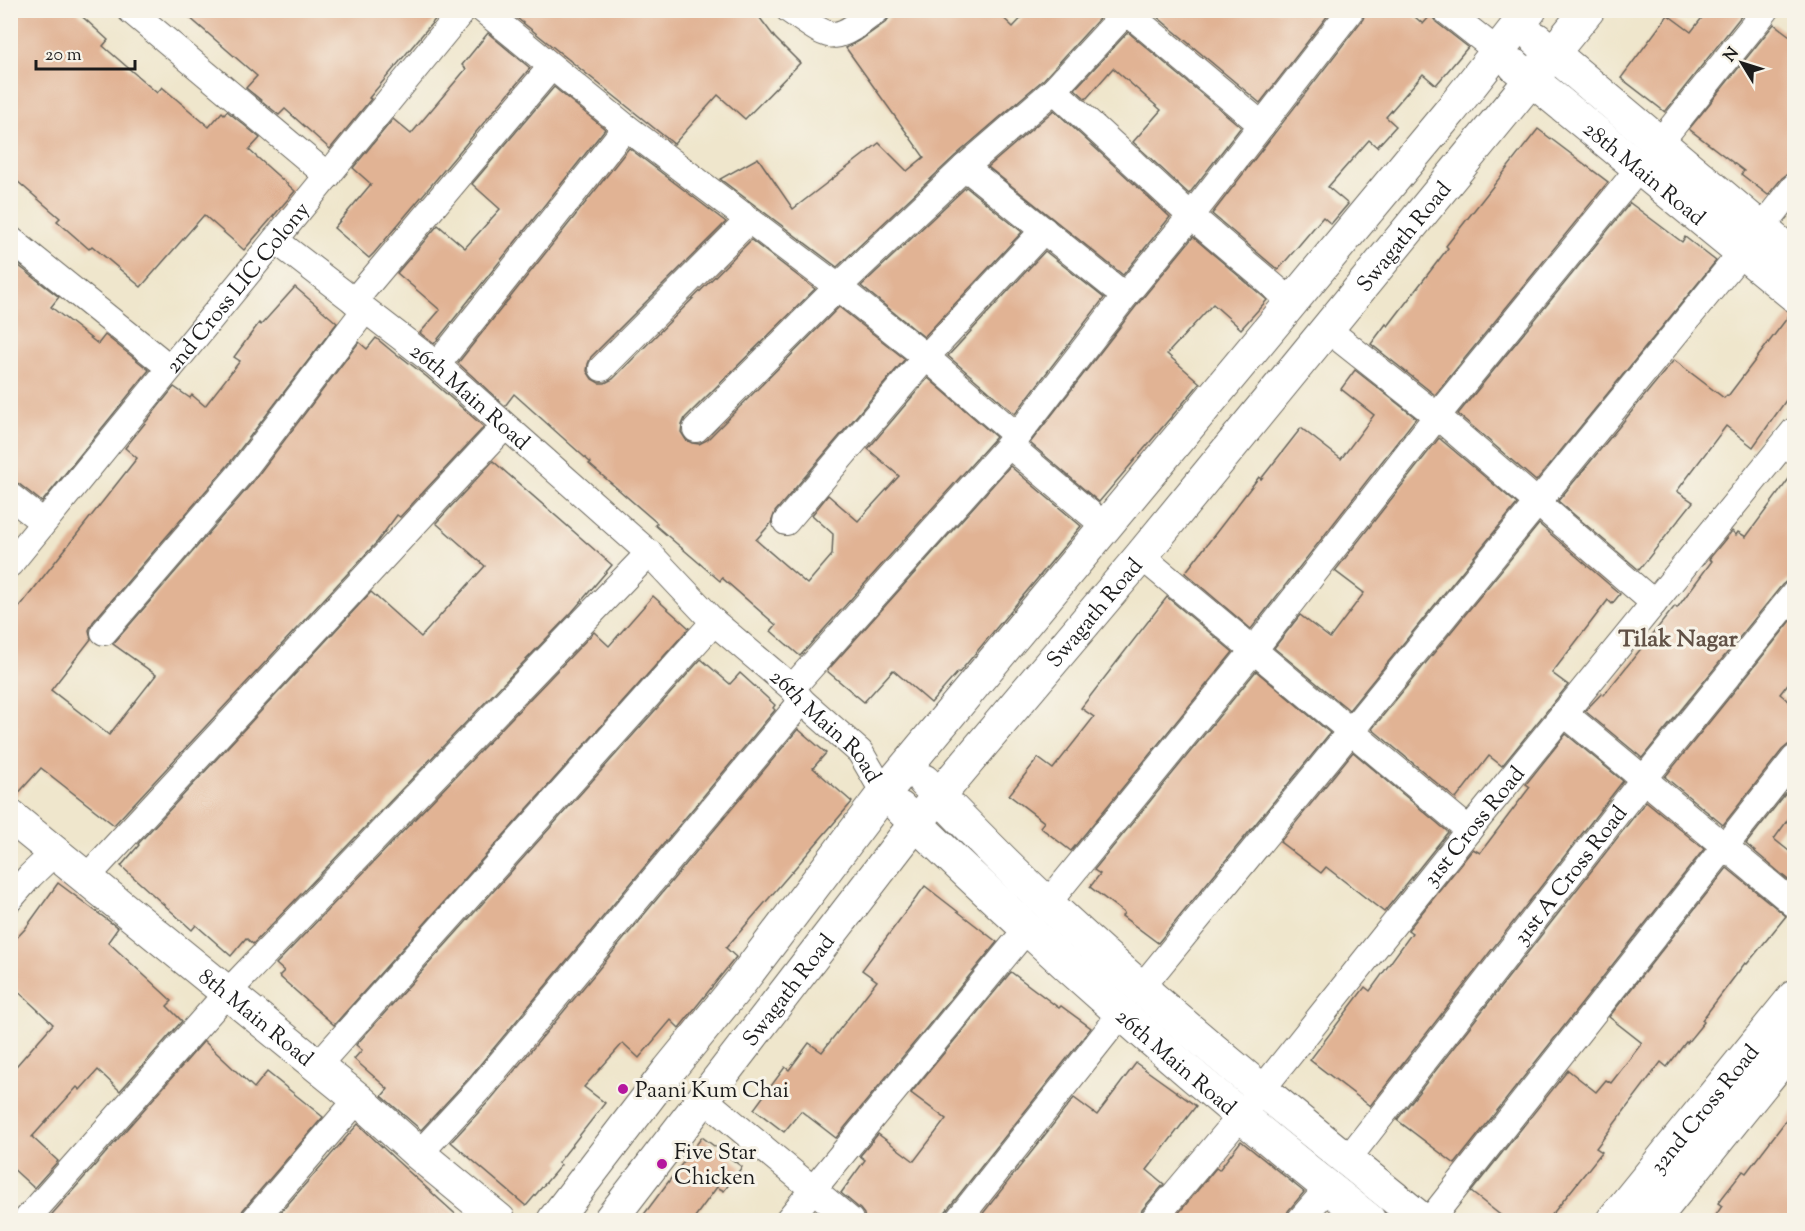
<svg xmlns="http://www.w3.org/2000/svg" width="1805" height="1231" font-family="'Sorts Mill Goudy',serif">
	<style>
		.building { fill: #e1b394 }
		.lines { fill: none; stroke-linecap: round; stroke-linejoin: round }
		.street-casing { stroke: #66635a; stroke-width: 28 }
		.secondary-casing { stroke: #66635a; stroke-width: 35 }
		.street { stroke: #fff; stroke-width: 26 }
		.secondary { stroke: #fff; stroke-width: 33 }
		.poi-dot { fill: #b5179e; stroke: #f7f3e8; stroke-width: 2 }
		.labels { text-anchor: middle; stroke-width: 6; stroke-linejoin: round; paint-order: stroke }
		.street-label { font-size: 22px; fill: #1c1c1c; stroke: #f7f3e8 }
		.poi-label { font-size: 22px; fill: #1c1c1c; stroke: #f7f3e8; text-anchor: start }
		.neighbourhood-label { font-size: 24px; font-weight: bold; fill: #615146; stroke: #f7f3e8 }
	</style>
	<rect width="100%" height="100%" fill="#f7f3e8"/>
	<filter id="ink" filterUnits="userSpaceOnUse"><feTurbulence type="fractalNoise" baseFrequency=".0167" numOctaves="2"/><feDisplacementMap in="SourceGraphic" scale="12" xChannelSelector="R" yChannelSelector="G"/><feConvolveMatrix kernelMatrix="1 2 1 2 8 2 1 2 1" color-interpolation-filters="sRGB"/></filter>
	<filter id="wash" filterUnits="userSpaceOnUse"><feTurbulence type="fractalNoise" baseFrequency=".008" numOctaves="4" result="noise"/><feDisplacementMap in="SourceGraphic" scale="24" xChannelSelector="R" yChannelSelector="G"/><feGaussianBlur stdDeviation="1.35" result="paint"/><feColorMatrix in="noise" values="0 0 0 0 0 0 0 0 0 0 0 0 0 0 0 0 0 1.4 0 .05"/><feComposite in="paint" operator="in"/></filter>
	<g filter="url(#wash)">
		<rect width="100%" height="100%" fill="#efe6cc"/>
		<g id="blocks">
			<g class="building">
				<path d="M 10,10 L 75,10 L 108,40 L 103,46 L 157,93 L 162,87 L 209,127 L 222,112 L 224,114 L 227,111 L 260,138 L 249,150 L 295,191 L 244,250 L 204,215 L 141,287 L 92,246 L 89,249 L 57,221 L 60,218 L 10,175 Z"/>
				<path d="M 181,10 L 443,10 L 369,98 L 371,99 L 330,149 L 285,109 L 279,115 L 246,88 L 257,76 Z"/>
				<path d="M 507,10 L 754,10 L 775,38 L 800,63 L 745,119 L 718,95 L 674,144 Z"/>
				<path d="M 892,10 L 995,10 L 1013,27 L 1029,10 L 1107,10 L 1044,79 L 955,156 L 837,267 L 720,179 L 758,158 L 793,209 L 879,143 L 907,171 L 924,157 L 846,48 L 859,41 L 886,22 L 890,16 Z"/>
				<path d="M 1149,10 L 1332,10 L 1260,103 Z"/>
				<path d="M 1366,10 L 1407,10 L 1423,24 L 1431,15 L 1436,22 L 1468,47 L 1436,85 L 1423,74 L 1386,117 L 1396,126 L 1377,147 L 1369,140 L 1328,187 L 1348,204 L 1331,224 L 1323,217 L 1278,270 L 1212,214 L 1363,19 Z"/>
				<path d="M 1708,10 L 1746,10 L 1665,112 L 1621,78 L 1668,15 L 1691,32 Z"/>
				<path d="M 1774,24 L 1794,39 L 1794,169 L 1782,178 L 1768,195 L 1741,174 L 1744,171 L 1689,129 Z"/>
				<path d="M 1128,32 L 1241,127 L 1189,194 L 1133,142 L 1161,110 L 1113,68 L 1086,99 L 1075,89 Z"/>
				<path d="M 488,33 L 530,68 L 374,253 L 369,258 L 334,228 L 371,184 L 353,168 L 393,119 L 411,134 L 466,69 L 462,65 Z"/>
				<path d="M 554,87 L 605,129 L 434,344 L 420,333 L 440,310 L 397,273 L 438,225 L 465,248 L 500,209 L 472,184 Z"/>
				<path d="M 1054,110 L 1170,217 L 1123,275 L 988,167 Z"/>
				<path d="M 1538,129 L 1608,182 L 1435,395 L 1371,344 L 1386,324 L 1388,326 L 1448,248 L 1446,246 Z"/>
				<path d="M 629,148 L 726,222 L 591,357 L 588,364 L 587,371 L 592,379 L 599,383 L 605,383 L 613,379 L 751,240 L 815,289 L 685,418 L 682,425 L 681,432 L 686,440 L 692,443 L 699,444 L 707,440 L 839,307 L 905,359 L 775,512 L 771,523 L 756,540 L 807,584 L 832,555 L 833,534 L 812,515 L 828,495 L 858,521 L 899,476 L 868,449 L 928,378 L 996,437 L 800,656 L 771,631 L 776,625 L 722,578 L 720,581 L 655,525 L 657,523 L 589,464 L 591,463 L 514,394 L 505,406 L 458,363 Z"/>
				<path d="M 966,187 L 1022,232 L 924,337 L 861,286 Z"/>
				<path d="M 1630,203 L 1682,242 L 1685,237 L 1716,261 L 1536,481 L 1458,414 Z"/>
				<path d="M 1193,237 L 1267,300 L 1241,329 L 1213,304 L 1167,354 L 1200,383 L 1099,502 L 1030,443 L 1137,305 Z"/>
				<path d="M 1045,251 L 1104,298 L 1015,414 L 948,356 Z"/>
				<path d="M 10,259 L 59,297 L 51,307 L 98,344 L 105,335 L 149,370 L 42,502 L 19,484 L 10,481 Z"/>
				<path d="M 295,287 L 337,323 L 228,465 L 93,622 L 89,630 L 91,639 L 51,690 L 109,735 L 156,675 L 113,644 L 252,483 L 359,342 L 367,349 L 376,338 L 399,357 L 400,356 L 427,377 L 484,427 L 400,517 L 397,515 L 377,542 L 114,825 L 41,768 L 14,798 L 10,798 L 10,619 L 137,458 L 125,448 L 174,387 L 190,398 L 192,395 L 205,406 L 240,361 L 234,357 L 259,323 L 261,325 Z"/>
				<path d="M 1791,313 L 1794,313 L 1794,389 L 1753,447 L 1726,426 L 1677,491 L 1693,502 L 1639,570 L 1558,501 L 1674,360 L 1724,398 L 1727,395 L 1728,396 Z"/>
				<path d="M 1355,370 L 1416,418 L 1251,629 L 1185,573 L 1259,477 L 1261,479 L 1301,428 L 1341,459 L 1374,415 L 1341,389 Z"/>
				<path d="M 1439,438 L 1517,504 L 1349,710 L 1274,648 L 1300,615 L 1330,638 L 1364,593 L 1335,571 Z"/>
				<path d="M 493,461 L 612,565 L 572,612 L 253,944 L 246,938 L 231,956 L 196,925 L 192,930 L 121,866 L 139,845 L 138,844 L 371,592 L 421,637 L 485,566 L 436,523 Z"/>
				<path d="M 1010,466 L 1081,526 L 959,673 L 958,672 L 931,703 L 893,670 L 864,702 L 827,671 Z"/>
				<path d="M 1794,472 L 1794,579 L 1788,580 L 1782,585 L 1642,758 L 1585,711 L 1602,693 L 1604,695 L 1675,606 L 1677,608 L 1712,561 L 1709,559 L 1732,531 L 1736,535 L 1738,532 L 1746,537 Z"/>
				<path d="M 1539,524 L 1620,594 L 1612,604 L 1608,600 L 1552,673 L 1568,685 L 1502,766 L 1489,756 L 1456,799 L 1372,729 Z"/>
				<path d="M 653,596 L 689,628 L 334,1025 L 279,976 L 284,971 L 276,964 L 594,632 L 609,646 Z"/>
				<path d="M 1167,597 L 1233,652 L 1071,851 L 1040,827 L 1044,822 L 1009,795 L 1038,758 L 1053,769 L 1094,717 L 1081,708 Z"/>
				<path d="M 1794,617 L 1794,676 L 1780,694 L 1794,706 L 1794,744 L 1788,745 L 1782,750 L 1723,825 L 1665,777 Z"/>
				<path d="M 701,659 L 730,684 L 740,673 L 775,705 L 773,708 L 775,710 L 468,1079 L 421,1130 L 382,1096 L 388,1089 L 354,1059 L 362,1050 L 356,1045 Z"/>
				<path d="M 1256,671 L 1330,733 L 1158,943 L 1122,916 L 1124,913 L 1090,887 L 1100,874 L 1094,870 Z"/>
				<path d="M 798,729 L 826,753 L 813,768 L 852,802 L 726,948 L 736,957 L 679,1028 L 671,1020 L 639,1058 L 623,1043 L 584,1087 L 605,1103 L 558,1163 L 561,1165 L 526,1206 L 451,1142 L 491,1099 Z"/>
				<path d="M 1566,734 L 1623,781 L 1370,1106 L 1310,1060 L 1365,987 L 1370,991 L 1412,933 L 1408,930 L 1473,849 L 1480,853 L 1530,787 L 1526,784 Z"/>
				<path d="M 1353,752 L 1448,832 L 1384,912 L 1326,867 L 1321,873 L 1280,842 Z"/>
				<path d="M 1794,783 L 1794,811 L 1774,839 L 1794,855 L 1794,885 L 1746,844 Z"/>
				<path d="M 1646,801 L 1704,849 L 1455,1164 L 1397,1120 Z"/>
				<path d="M 1727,868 L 1786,916 L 1747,964 L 1745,963 L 1702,1020 L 1704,1022 L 1687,1043 L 1686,1042 L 1667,1067 L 1661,1062 L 1596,1148 L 1602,1152 L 1547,1221 L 1508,1221 L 1471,1192 L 1568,1070 L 1596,1092 L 1606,1080 L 1611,1083 L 1642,1043 L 1609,1017 Z"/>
				<path d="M 58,883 L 118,928 L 108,942 L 172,1001 L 167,1006 L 182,1021 L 120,1091 L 98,1070 L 80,1090 L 77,1087 L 32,1137 L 58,1161 L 34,1188 L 10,1166 L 10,1073 L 53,1024 L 10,984 L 10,945 L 25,929 Z"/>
				<path d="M 925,886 L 997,942 L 836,1138 L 801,1111 L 784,1132 L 754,1109 L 785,1067 L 789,1070 L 809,1043 L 822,1052 L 877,981 L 862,970 Z"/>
				<path d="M 1011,972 L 1059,1008 L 1061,1006 L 1091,1028 L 946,1211 L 943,1221 L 865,1221 L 864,1214 L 860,1209 L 841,1193 L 865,1160 L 860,1156 L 878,1134 L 914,1161 L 946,1119 L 911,1093 Z"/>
				<path d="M 204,1041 L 254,1088 L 267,1072 L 323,1117 L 243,1210 L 239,1221 L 46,1221 Z"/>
				<path d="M 1136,1063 L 1196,1106 L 1147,1170 L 1164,1184 L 1142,1210 L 1138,1221 L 977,1221 L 1074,1098 L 1097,1115 Z"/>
				<path d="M 1794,1110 L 1794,1221 L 1712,1221 L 1722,1206 L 1718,1203 L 1743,1171 L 1746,1173 Z"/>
				<path d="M 358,1124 L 397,1161 L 463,1221 L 273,1221 Z"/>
				<path d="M 702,1137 L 742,1167 L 724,1191 L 717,1187 L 692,1221 L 639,1221 Z"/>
				<path d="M 1241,1141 L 1304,1192 L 1288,1211 L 1285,1221 L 1172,1221 L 1216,1168 L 1219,1170 Z"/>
			</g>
		</g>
	</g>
	<g filter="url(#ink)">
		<use href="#blocks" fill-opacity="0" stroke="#66635a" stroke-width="1.5"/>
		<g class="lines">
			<g class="street-casing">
				<g id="street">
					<path d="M 130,10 L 328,176"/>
					<path d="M 483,10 L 626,127 L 838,287 L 926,357 L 1017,436"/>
					<path d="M 789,10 C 835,42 832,44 877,10"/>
					<path d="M 1445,10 L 1497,51"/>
					<path d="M 1127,12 L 1262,125"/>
					<path d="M 1054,90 L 1191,216 L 1292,302"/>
					<path d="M 1660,142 L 1766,10"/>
					<path d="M 965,167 L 1125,296"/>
					<path d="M 1762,228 L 1794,187"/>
					<path d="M 10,239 L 170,368"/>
					<path id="s1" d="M 275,240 L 437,365 L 649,553 L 714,622 L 792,688 L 802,701 L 860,752 L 884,793"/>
					<path d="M 354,301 L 551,67"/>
					<path d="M 1327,329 L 1437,416 L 1654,603"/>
					<path d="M 437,365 L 626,127"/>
					<path d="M 602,368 L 749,220"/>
					<path d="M 696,429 L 838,287 L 965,167 L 1054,90 L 1128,10"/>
					<path d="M 1009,445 L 1106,527"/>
					<path d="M 10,496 L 43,522"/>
					<path d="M 786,522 L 926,357 L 1044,230"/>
					<path d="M 1141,556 L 1469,830"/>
					<path id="s2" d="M 10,564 L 463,10"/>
					<path d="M 104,632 L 240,474 L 365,310"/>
					<path d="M 792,688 L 1017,436 L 1125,296 L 1191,216 L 1351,10"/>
					<path d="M 1564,713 L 1794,904"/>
					<path d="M 86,878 L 505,426"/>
					<path d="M 10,899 L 30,876 L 54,853"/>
					<path d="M 1047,904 L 1253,651 L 1437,416 L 1640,167"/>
					<path d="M 1141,988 L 1742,252"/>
					<path d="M 317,1066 L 714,622"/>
					<path d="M 703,1098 L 850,1220"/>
					<path d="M 419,1154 L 479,1089 L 802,701"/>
					<path id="s3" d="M 1347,1160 L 1643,780 L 1794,594"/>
					<path d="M 26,1220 L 227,993 L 649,553"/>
					<path d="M 254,1220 L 358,1099"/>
					<path d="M 788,1220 L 1026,930"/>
					<path d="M 958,1220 L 1121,1014"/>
					<path id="s4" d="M 1153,1220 L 1240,1117 L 1469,830 L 1794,431"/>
					<path d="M 1300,1220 L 1328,1188"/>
					<path d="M 1430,1220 L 1794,759"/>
				</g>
			</g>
			<g class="secondary-casing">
				<g id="secondary">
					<path d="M 1536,39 L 1794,256"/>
					<path id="s5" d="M 1515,66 L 1794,295"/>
					<path d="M 924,781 C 965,822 1004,864 1047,903 C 1167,1015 1295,1118 1422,1220"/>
					<path id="s6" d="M 900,808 C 1049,954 1206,1091 1369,1220"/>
					<path id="s7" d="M 10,816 L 358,1099 L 419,1154 L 499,1220"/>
					<path d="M 554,1220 L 669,1070 L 740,983 L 884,793 L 1452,109 L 1530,10"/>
					<path id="s8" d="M 610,1220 L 915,824 L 1141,556 L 1588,10"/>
					<path id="s9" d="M 1613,1220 L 1794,997"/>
					<path d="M 1653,1220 L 1794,1045"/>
				</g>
			</g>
			<use href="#street" class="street"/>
			<use href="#secondary" class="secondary"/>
		</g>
	</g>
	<g class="poi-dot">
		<circle cx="623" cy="1089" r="6"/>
		<circle cx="662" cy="1164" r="6"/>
	</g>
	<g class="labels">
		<g class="street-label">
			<text dy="8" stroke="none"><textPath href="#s5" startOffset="168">28th Main Road</textPath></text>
			<text dy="8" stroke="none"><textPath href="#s8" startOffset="1264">Swagath Road</textPath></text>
			<text dy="8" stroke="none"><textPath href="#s2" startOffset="358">2nd Cross LIC Colony</textPath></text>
			<text dy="8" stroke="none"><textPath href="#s1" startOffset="250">26th Main Road</textPath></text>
			<text dy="8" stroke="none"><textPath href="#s8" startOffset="777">Swagath Road</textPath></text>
			<text dy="8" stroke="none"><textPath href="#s1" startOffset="736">26th Main Road</textPath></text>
			<text dy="8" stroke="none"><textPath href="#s4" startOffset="508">31st Cross Road</textPath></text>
			<text dy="8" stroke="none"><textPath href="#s3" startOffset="362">31st A Cross Road</textPath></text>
			<text dy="8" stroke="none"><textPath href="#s8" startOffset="291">Swagath Road</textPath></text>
			<text dy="8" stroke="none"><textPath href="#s7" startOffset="318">8th Main Road</textPath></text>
			<text dy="8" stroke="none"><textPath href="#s6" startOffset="375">26th Main Road</textPath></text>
			<text dy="8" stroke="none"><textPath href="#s9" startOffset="144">32nd Cross Road</textPath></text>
		</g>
		<g class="poi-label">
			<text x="635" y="1097">Paani Kum Chai</text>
			<text x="674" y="1159">Five Star<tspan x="674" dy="25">Chicken</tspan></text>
		</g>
		<g class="neighbourhood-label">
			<text x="1678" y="646">Tilak Nagar</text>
		</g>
	</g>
	<rect width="1805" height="1231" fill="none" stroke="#f7f3e8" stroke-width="36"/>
	<g transform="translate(1742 63) rotate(308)" stroke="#f7f3e8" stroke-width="4.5" paint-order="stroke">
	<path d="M0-4.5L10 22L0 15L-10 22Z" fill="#1c1c1c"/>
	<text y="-9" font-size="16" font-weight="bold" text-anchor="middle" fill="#1c1c1c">N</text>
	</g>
	<path d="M36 60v9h99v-9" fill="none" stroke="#1c1c1c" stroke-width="3"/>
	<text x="45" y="60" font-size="18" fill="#1c1c1c" stroke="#f7f3e8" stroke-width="4.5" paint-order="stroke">20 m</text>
</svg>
